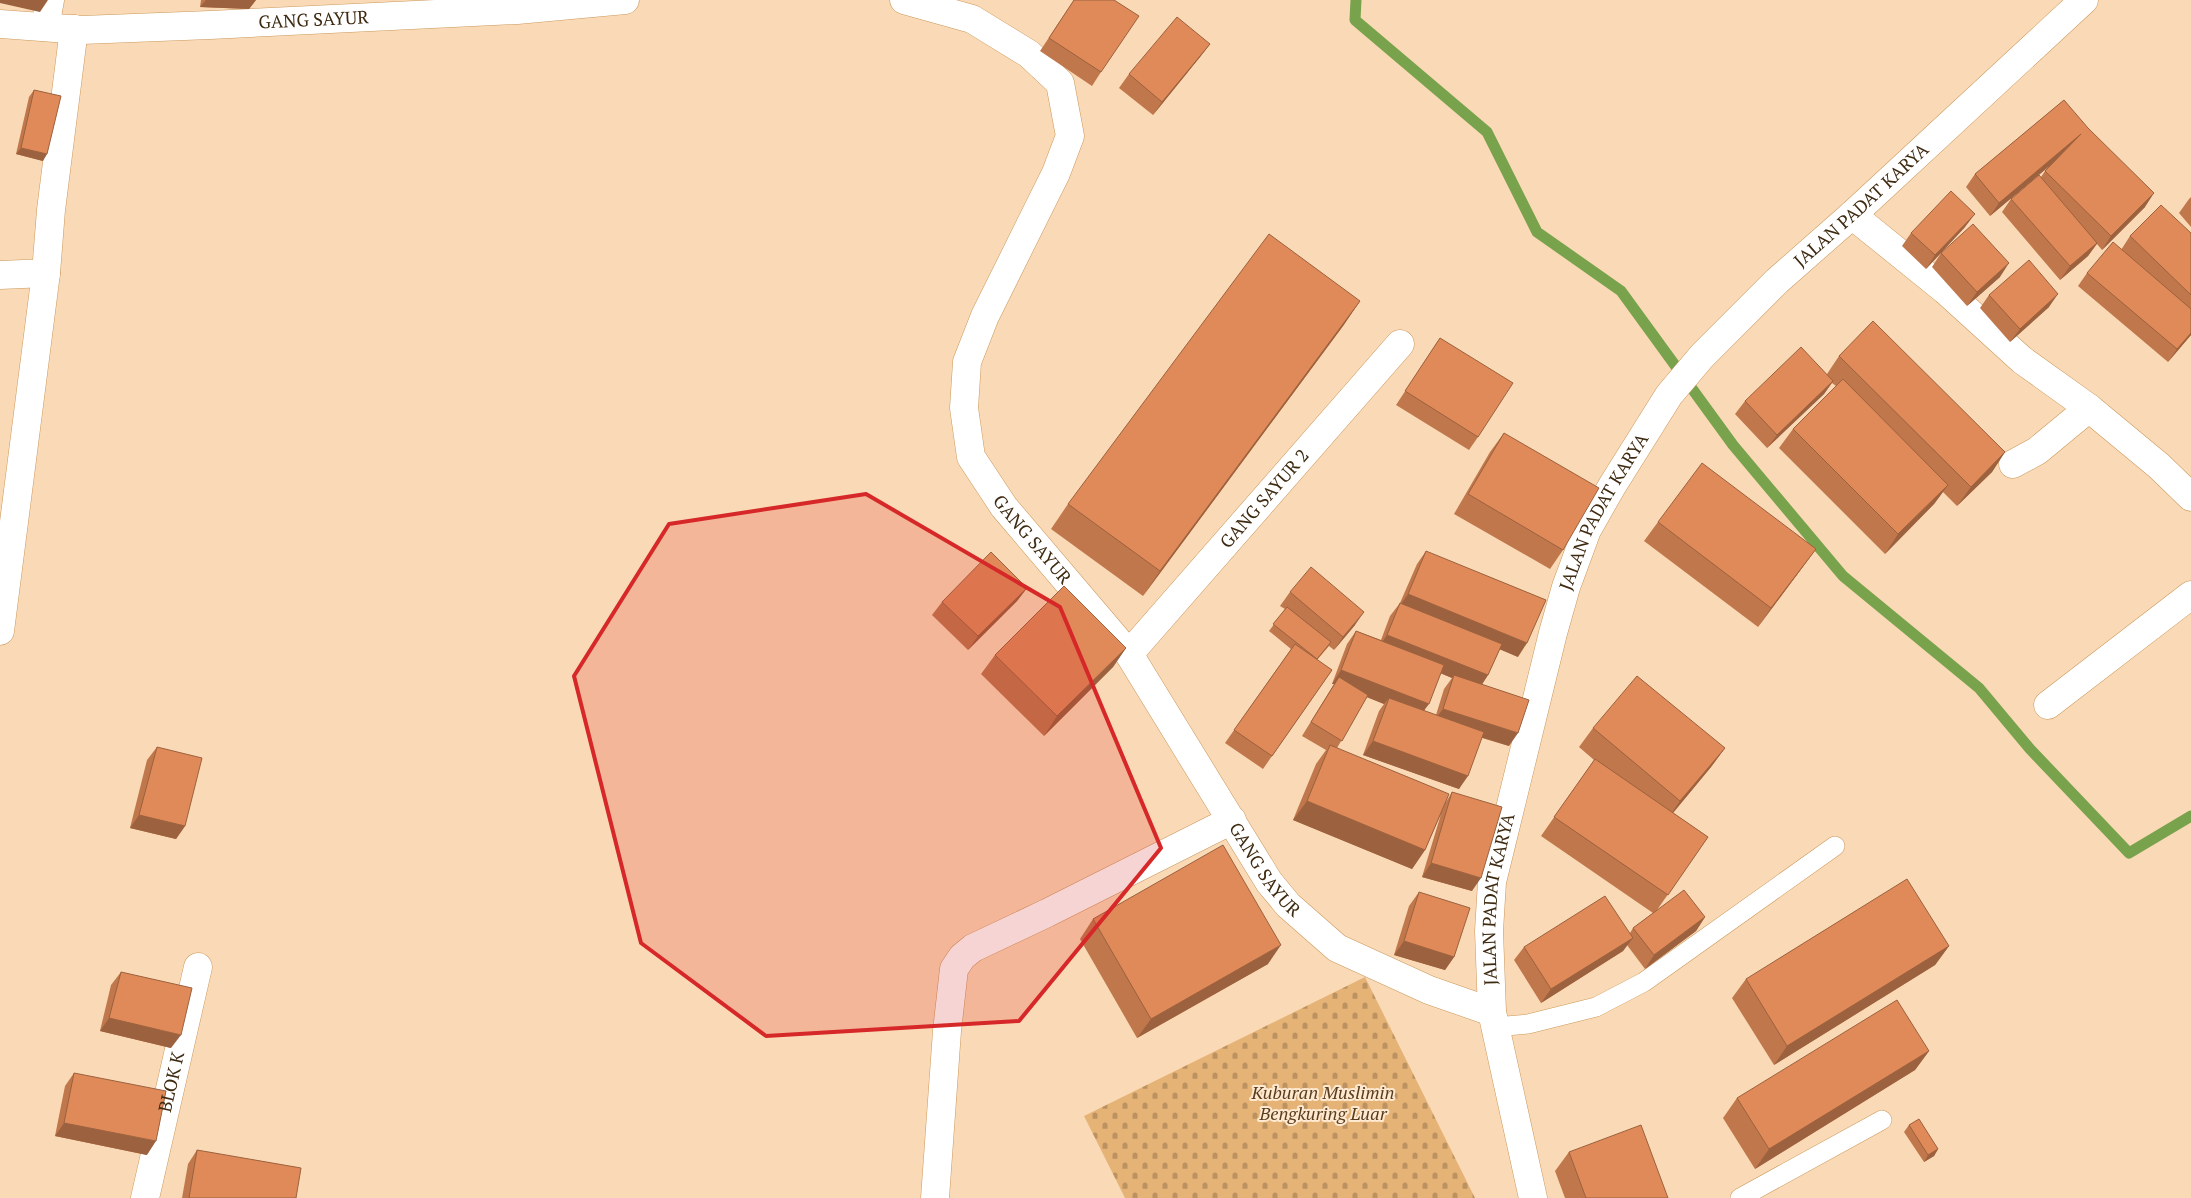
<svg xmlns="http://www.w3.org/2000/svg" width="2191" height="1198" font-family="'PT Serif',serif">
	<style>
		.cemetery { fill: url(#cemetery-stones) }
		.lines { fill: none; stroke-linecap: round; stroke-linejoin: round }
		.stream { stroke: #79a24c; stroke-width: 11 }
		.service-casing { stroke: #cb985b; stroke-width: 20 }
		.minor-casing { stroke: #cb985b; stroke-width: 29 }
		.secondary-casing { stroke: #cb985b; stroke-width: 29 }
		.service { stroke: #fff; stroke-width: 19 }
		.minor { stroke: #fff; stroke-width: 28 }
		.secondary { stroke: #fff; stroke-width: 28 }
		.wall { fill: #c0774c; fill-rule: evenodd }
		.shaded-wall { fill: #9c613e }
		.building { fill: #df8a58; stroke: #9c613e }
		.marked { fill: #d62828; fill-opacity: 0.2; stroke: #d62828; stroke-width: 4; stroke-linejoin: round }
		.labels { text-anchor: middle; stroke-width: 4; stroke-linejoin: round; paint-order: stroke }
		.street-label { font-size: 18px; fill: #3e2a10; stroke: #ffe9d1 }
		.park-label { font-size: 18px; font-style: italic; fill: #583d1c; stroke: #ffe9d1 }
	</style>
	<defs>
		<pattern id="cemetery-stones" width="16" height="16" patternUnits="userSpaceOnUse" patternTransform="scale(1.25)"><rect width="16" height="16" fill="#e6b377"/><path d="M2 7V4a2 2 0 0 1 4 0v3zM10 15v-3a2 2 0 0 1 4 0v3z" fill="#bc9260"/></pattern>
	</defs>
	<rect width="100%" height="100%" fill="#fadab6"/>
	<path class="cemetery" d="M 1365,977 L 1475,1198 L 1125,1198 L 1084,1116 Z"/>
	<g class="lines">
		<path class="stream" d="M 1356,0 L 1355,20 L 1487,132 L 1537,232 L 1621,291 L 1733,445 L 1843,576 L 1979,688 L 2030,749 L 2129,853 L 2191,816"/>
		<g class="service-casing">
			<g id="service">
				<path d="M 1495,1027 L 1528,1024 L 1596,1007 L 1644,982 L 1835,846"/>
				<path d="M 1740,1198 L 1882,1120"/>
			</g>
		</g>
		<g class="minor-casing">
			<g id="minor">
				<path id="s1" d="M 904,0 L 972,19 L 1029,54 L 1060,83 L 1070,136 L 1056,173 L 985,316 L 967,362 L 964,408 L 971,457 L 1004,507 L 1129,654 L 1269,882 L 1288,905 L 1337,948 L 1429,990 L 1492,1012"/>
				<path id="s2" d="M 0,24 L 82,30 L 210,25 L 517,10 L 625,0"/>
				<path d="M 45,27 L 50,0"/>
				<path d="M 1852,215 L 1945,290 L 2022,360 L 2089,408 L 2159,466 L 2191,497"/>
				<path d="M 0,275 L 46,273 L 51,210 L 74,29"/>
				<path d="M 2013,464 L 2037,451 L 2089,408"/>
				<path d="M 0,631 L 46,273"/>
				<path id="s3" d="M 1129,654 L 1400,344"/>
				<path d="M 2048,705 L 2191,595"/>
				<path id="s4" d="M 145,1198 L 198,967"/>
				<path d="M 935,1198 L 947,1031 L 954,969 L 962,957 L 973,948 L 1047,913 L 1232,820"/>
			</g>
		</g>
		<g class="secondary-casing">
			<g id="secondary">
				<path id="s5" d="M 1533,1198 L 1492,1012 L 1489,931 L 1492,882 L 1553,633 L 1566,587 L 1587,530 L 1612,486 L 1669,395 L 1702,356 L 1777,281 L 1852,215 L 2084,0"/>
			</g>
		</g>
		<use href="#service" class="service"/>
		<use href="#minor" class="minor"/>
		<use href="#secondary" class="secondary"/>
	</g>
	<g class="wall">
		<path d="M 201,0 L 256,0 L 249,9 L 200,7 Z"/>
		<path d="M 1074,0 L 1101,72 L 1092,86 L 1040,51 Z"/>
		<path d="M 1210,44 L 1200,57 L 1153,115 L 1119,88 L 1129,74 Z"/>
		<path d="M 34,90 L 43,161 L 16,154 L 29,97 Z"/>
		<path d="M 2064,100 L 2145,207 L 2102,250 L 2097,244 L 2088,256 L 2060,280 L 2002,212 L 2011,199 L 2041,177 L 2045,171 L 2054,162 L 1990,216 L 1966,187 L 1975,174 Z"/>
		<path d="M 2191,197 L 2191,227 L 2179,213 L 2189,199 Z"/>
		<path d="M 1965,227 L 1926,269 L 1902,246 L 1911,233 Z"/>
		<path d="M 2191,233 L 2191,335 L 2168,362 L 2078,286 L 2087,273 L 2121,250 L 2130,236 Z"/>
		<path d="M 1941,253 L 2000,277 L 1967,306 L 1932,267 Z"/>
		<path d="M 1989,295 L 2049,307 L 2010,342 L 1980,308 Z"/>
		<path d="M 1360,301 L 1343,326 L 1143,596 L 1051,529 L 1068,504 Z"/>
		<path d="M 1440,338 L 1478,437 L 1469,450 L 1396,405 Z"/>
		<path d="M 1839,356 L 2005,452 L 1992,472 L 1957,506 L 1943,492 L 1934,504 L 1885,554 L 1779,448 L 1793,429 L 1836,386 L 1832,383 L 1824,394 L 1767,448 L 1735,414 L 1745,401 L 1827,374 Z"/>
		<path d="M 1504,433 L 1563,550 L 1550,569 L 1454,514 L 1490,452 Z"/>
		<path d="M 1658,522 L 1816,549 L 1802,568 L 1758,627 L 1644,541 Z"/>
		<path d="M 1426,551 L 1518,657 L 1500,649 L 1488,675 L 1482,684 L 1509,746 L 1482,738 L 1459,789 L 1363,755 L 1379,711 L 1384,704 L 1367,697 L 1337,748 L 1446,802 L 1452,792 L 1472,891 L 1422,877 L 1441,814 L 1425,850 L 1412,869 L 1293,820 L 1316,764 L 1326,750 L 1302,736 L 1334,684 L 1332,684 L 1347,644 L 1356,631 L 1381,640 L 1390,616 L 1400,603 L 1417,564 ZM 1441,673 L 1452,678 L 1444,689 L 1436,715 L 1424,711 Z"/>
		<path d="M 1027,588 L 1017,601 L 968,650 L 932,615 L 942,602 Z"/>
		<path d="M 1290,592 L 1355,625 L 1334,650 L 1329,646 L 1317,660 L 1332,670 L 1263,769 L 1225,743 L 1291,649 L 1269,631 L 1285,609 L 1280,606 Z"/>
		<path d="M 1126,648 L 1113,667 L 1044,736 L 981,674 L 995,655 Z"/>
		<path d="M 1593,728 L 1725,748 L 1711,767 L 1673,813 L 1708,837 L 1657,910 L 1705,917 L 1696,931 L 1645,969 L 1627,945 L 1623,951 L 1541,1003 L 1514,960 L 1524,947 L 1630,933 L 1633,928 L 1653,913 L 1541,836 L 1594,760 L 1579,747 Z"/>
		<path d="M 157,747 L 185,826 L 176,839 L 130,828 L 147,760 Z"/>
		<path d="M 1419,892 L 1454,957 L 1445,970 L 1394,955 L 1409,906 Z"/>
		<path d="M 1093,919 L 1268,964 L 1137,1038 L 1080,939 Z"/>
		<path d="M 1949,946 L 1935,965 L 1774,1065 L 1732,998 L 1746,979 Z"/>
		<path d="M 121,972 L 171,1048 L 100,1031 L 111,985 Z"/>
		<path d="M 1929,1051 L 1915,1070 L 1755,1169 L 1723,1118 L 1737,1098 Z"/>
		<path d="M 74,1073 L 147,1155 L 55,1136 L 65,1086 Z"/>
		<path d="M 1909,1125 L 1938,1149 L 1934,1156 L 1924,1162 L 1904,1132 Z"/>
		<path d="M 197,1150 L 296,1198 L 182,1198 L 188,1164 Z"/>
		<path d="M 1569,1152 L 1668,1198 L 1565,1198 L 1555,1171 Z"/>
	</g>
	<g class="shaded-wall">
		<path d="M 0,0 L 48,0 L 40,12 L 0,3 Z"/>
		<path d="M 206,0 L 256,0 L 249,9 L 200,7 Z"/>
		<path d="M 1210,44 L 1200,57 L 1153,115 L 1162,102 Z"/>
		<path d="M 2081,134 L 2072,147 L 1990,216 L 1999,203 Z"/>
		<path d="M 21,148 L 47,154 L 43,161 L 16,154 Z"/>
		<path d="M 2154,193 L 2145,207 L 2102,250 L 2111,236 Z"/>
		<path d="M 1975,214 L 1965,227 L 1926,269 L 1935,255 Z"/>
		<path d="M 2097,243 L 2088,256 L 2060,280 L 2070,266 Z"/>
		<path d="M 2009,263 L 2000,277 L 1967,306 L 1977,292 Z"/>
		<path d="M 2058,294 L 2049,307 L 2010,342 L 2020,329 Z"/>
		<path d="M 1360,301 L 1343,326 L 1143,596 L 1160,571 Z"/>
		<path d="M 2191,333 L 2191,335 L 2168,362 L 2177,349 Z"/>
		<path d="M 1833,381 L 1824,394 L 1767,448 L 1777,435 Z"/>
		<path d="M 2005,452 L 1992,472 L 1957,506 L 1971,487 Z"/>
		<path d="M 1948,485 L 1934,504 L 1885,554 L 1898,534 Z"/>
		<path d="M 1816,549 L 1802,568 L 1758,627 L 1771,608 Z"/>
		<path d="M 1027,588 L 1017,601 L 968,650 L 978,636 Z"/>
		<path d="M 1408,594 L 1527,643 L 1518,657 L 1399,607 Z"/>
		<path d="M 1364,612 L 1355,625 L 1334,650 L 1343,637 Z"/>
		<path d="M 1387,635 L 1488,675 L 1479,689 L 1454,675 L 1452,678 L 1378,648 Z"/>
		<path d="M 1126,648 L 1113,667 L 1044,736 L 1057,716 Z"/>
		<path d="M 1341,670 L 1429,704 L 1419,717 L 1389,698 L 1384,704 L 1334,684 L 1339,677 L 1334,684 L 1332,684 Z"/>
		<path d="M 1443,709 L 1518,733 L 1509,746 L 1433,722 Z"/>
		<path d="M 1373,741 L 1468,776 L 1459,789 L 1363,755 Z"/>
		<path d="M 1725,748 L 1711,767 L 1667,820 L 1680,801 Z"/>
		<path d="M 1307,801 L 1425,850 L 1412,869 L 1293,820 Z"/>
		<path d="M 139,815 L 185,826 L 176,839 L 130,828 Z"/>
		<path d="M 1431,863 L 1481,878 L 1472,891 L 1422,877 Z"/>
		<path d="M 1705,917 L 1696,931 L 1645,969 L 1654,955 Z"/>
		<path d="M 1633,938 L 1623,951 L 1541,1003 L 1551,989 Z"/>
		<path d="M 1404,941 L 1454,957 L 1445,970 L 1394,955 Z"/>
		<path d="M 1281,945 L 1268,964 L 1137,1038 L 1151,1019 Z"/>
		<path d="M 1949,946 L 1935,965 L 1774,1065 L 1787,1046 Z"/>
		<path d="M 109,1018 L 181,1035 L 171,1048 L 100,1031 Z"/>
		<path d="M 1929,1051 L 1915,1070 L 1755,1169 L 1769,1149 Z"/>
		<path d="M 64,1123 L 156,1141 L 147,1155 L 55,1136 Z"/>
		<path d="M 1938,1149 L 1934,1156 L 1924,1162 L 1928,1155 Z"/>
	</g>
	<g class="building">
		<path d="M 1074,0 L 1114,0 L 1139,16 L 1101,72 L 1049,38 Z"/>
		<path d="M 1177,17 L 1210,44 L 1162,102 L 1129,74 Z"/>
		<path d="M 34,90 L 61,96 L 47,154 L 21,148 Z"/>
		<path d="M 2064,100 L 2088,128 L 2154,193 L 2111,236 L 2045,171 L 2081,134 L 1999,203 L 1975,174 Z"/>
		<path d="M 2039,175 L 2097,243 L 2070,266 L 2011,199 Z"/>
		<path d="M 1951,191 L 1975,214 L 1935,255 L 1911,233 Z"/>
		<path d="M 2161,205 L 2191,233 L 2191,295 L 2130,236 Z"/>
		<path d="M 1973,224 L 2009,263 L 1977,292 L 1941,253 Z"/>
		<path d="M 1269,234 L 1360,301 L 1160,571 L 1068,504 Z"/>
		<path d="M 2113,242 L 2191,309 L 2191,333 L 2177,349 L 2087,273 Z"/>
		<path d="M 2029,260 L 2058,294 L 2020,329 L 1989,295 Z"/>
		<path d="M 1873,321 L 2005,452 L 1971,487 L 1839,356 Z"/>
		<path d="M 1440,338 L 1513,383 L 1478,437 L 1405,391 Z"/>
		<path d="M 1801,347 L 1833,381 L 1777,435 L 1745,401 Z"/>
		<path d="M 1843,379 L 1948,485 L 1898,534 L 1793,429 Z"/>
		<path d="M 1504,433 L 1599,488 L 1563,550 L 1468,494 Z"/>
		<path d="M 1702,463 L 1816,549 L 1771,608 L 1658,522 Z"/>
		<path d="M 1426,551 L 1546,600 L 1527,643 L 1408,594 Z"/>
		<path d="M 991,552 L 1027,588 L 978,636 L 942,602 Z"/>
		<path d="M 1311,567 L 1364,612 L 1343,637 L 1290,592 Z"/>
		<path d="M 1064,586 L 1126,648 L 1057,716 L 995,655 Z"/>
		<path d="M 1400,603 L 1502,644 L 1488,675 L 1387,635 Z"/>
		<path d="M 1287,607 L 1331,642 L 1317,659 L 1273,624 Z"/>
		<path d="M 1356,631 L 1444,665 L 1429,704 L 1341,670 Z"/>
		<path d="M 1295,644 L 1332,670 L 1272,756 L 1234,730 Z"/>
		<path d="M 1454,675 L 1529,700 L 1518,733 L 1443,709 Z"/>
		<path d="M 1637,676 L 1725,748 L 1680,801 L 1593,728 Z"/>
		<path d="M 1339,677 L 1368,695 L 1342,741 L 1311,722 Z"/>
		<path d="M 1389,698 L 1484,732 L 1468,776 L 1373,741 Z"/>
		<path d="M 1330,745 L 1449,794 L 1425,850 L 1307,801 Z"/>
		<path d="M 157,747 L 202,758 L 185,826 L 139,815 Z"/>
		<path d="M 1595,759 L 1708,837 L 1668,895 L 1554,817 Z"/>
		<path d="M 1452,792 L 1502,807 L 1481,878 L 1431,863 Z"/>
		<path d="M 1223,845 L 1281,945 L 1151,1019 L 1093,919 Z"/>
		<path d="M 1907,879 L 1949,946 L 1787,1046 L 1746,979 Z"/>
		<path d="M 1684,890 L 1705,917 L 1654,955 L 1633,928 Z"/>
		<path d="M 1419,892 L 1470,908 L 1454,957 L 1404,941 Z"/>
		<path d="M 1605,896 L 1633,938 L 1551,989 L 1524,947 Z"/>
		<path d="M 121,972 L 192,988 L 181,1035 L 109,1018 Z"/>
		<path d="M 1897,1000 L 1929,1051 L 1769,1149 L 1737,1098 Z"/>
		<path d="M 74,1073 L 166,1091 L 156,1141 L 64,1123 Z"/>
		<path d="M 1919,1119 L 1938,1149 L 1928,1155 L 1909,1125 Z"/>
		<path d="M 1641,1125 L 1668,1198 L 1586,1198 L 1569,1152 Z"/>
		<path d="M 197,1150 L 301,1168 L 296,1198 L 189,1198 Z"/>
	</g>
	<path class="marked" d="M 866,494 L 1060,607 L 1161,848 L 1019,1021 L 766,1036 L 641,943 L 574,676 L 669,524 Z"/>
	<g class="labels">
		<g class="street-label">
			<text dy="6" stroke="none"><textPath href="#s2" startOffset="314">GANG SAYUR</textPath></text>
			<text dy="6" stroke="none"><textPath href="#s5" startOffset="1114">JALAN PADAT KARYA</textPath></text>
			<text dy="6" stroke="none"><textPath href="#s3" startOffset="206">GANG SAYUR 2</textPath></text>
			<text dy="6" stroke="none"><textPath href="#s5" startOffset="709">JALAN PADAT KARYA</textPath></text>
			<text dy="6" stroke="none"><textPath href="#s1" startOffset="681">GANG SAYUR</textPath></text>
			<text dy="6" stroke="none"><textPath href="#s1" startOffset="1086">GANG SAYUR</textPath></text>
			<text dy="6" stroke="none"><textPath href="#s5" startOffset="304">JALAN PADAT KARYA</textPath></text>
			<text dy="6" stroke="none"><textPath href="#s4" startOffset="119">BLOK K</textPath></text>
		</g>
		<g class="park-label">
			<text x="1323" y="1099">Kuburan Muslimin<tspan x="1323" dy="21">Bengkuring Luar</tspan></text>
		</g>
	</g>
</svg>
